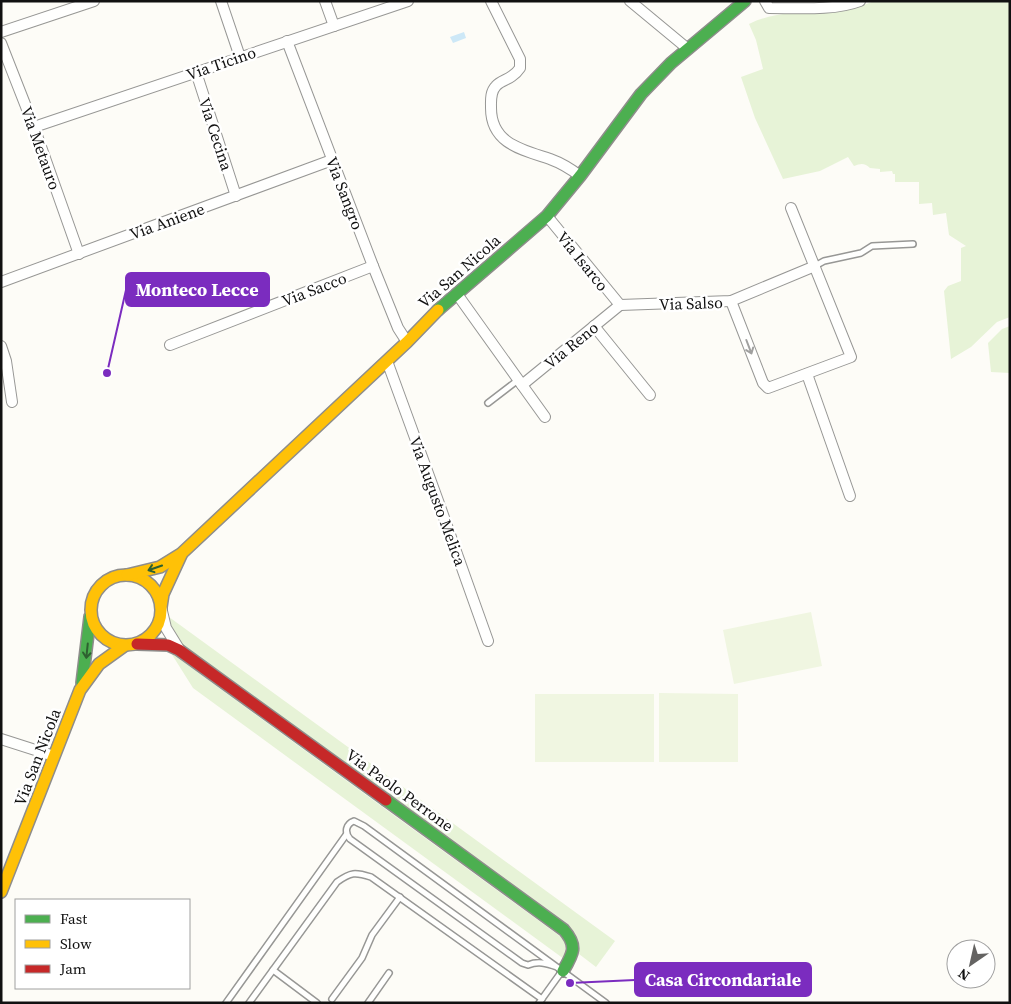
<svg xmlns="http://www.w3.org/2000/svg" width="1011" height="1004" font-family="'Source Serif 4',serif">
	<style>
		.green { fill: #e7f3d7 }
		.pitch { fill: #f0f6e1 }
		.water { fill: #cde8f7 }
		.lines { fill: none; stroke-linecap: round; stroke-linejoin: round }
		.lane-casing { stroke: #979795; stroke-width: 8 }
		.street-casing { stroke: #979795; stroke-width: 12 }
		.fast-casing { stroke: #8e8d8b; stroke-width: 14 }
		.slow-casing { stroke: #8e8d8b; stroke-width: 14 }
		.jam-casing { stroke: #8e8d8b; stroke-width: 14 }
		.lane { stroke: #fffffe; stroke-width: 5 }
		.street { stroke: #fffffe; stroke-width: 10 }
		.fast { stroke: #4caf50; stroke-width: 11 }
		.slow { stroke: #ffc107; stroke-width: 11 }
		.jam { stroke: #c62828; stroke-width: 11 }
		.oneway { stroke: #a0a09f }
		.oneway2 { stroke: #2e6030 }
		.labels { text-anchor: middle; stroke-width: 5; stroke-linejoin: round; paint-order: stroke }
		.street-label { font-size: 16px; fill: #111; stroke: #fff }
		.leader { fill: none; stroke: #7b2cbf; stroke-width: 2 }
		.callout-dot { fill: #7b2cbf; stroke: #fff; stroke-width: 2 }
		.callout { fill: #7b2cbf; stroke: #7b2cbf; stroke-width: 2 }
		.callout-label { font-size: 18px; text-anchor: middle; font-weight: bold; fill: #fff }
	</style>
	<rect width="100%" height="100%" fill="#fdfcf7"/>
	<g class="green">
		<path d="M 874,1 L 1010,1 L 1010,317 L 997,322 L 971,347 L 951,359 L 944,291 L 948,286 L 961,281 L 961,248 L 966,246 L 949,235 L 946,213 L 933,215 L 932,203 L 919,204 L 919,182 L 895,182 L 895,174 L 893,174 L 892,171 L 880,172 L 880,169 L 870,168 C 865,163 861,163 854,166 L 848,157 L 820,171 L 783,179 L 755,118 L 741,77 L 763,69 L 756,40 L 749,24 C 789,4 833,19 874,1 Z"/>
		<path d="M 1010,326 L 1010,373 L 991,372 L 988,343 L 1002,329 Z"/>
		<path d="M 169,617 L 615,941 L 596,967 L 579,954 L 579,945 L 183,647 L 173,636 Z"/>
		<path d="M 171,653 L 557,934 C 567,941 567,947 564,959 L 193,688 Z"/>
	</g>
	<g class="pitch">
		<path d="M 811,612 L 822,666 L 734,684 L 723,630 Z"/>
		<path d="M 659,693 L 738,694 L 738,762 L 659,762 Z"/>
		<rect x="535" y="694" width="119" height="68"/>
	</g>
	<path class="water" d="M 464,32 L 466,38 L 453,43 L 450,37 Z"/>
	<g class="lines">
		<g class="lane-casing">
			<g id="lane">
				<path d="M 815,266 L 824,261 L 861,253 L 872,246 L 913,244"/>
				<path d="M 488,403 L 518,380"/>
				<path d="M 557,967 C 546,963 538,961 528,965 L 522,963 L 350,839 C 344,832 346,824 354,821 L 364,826 L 606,1003"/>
				<path d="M 273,970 L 317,1003"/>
				<path d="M 332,999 L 362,958 L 372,935 L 400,897"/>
				<path d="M 226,1003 L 346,835"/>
				<path d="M 249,1003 L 337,882 C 351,872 355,872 371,877 L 542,999"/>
				<path d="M 368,1003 L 389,973"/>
				<path d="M 539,1003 L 562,971"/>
			</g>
		</g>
		<g class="street-casing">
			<g id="street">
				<path d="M 221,1 L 240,57"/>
				<path d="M 325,1 L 334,26"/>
				<path d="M 491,1 L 520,59 L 520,68 C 518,71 515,74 512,76 C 507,80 500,81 496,86 C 490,92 491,101 491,108 C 491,144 523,150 550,159 C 561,163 571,169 580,176"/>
				<path d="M 630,1 L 688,49"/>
				<path d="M 765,1 L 769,8 C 797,8 834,11 860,1"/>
				<path d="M 1,32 L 94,1"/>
				<path d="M 287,41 L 373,266 L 398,328 L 407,342"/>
				<path d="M 1,43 L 34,127 L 79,254"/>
				<path d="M 196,72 L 236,196"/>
				<path d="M 34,127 L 408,1"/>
				<path d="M 547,216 L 620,305"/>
				<path d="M 1,282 L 332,160"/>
				<path d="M 457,294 L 522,385 L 620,305"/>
				<path d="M 731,301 L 763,383 L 768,388 L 851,357 L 791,208"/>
				<path d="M 620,305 L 731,301 L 815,266"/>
				<path d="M 594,326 L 650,395"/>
				<path d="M 170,345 L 373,266"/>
				<path d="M 1,346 L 6,361 L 12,402"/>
				<path d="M 387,361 L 437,498 L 488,641"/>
				<path d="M 807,374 L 850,496"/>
				<path d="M 522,385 L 545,417"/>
				<path d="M 161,607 L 166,628 L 179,649"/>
				<path d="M 1,739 L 54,756"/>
			</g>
		</g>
		<g class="fast-casing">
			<g id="fast">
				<path d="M 438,310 L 547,216 L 580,176 L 641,94 L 671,63 L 745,1"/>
				<path d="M 82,683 L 90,617"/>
				<path d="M 386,800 L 564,930 C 578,946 573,954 563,971"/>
			</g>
		</g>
		<g class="slow-casing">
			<g id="slow">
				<circle cx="126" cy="610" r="35"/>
				<path d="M 127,575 L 160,567 L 181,554 L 407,342 L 438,310"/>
				<path d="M 161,607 L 163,594 L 181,555"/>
				<path d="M 1,892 L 80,690 L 99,664 L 124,646"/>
			</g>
		</g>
		<g class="jam-casing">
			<path id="jam" d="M 137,644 L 168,645 L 179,650 L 386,800"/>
		</g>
		<use href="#lane" class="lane"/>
		<use href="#street" class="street"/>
		<use href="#fast" class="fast"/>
		<use href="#slow" class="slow"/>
		<use href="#jam" class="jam"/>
	</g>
	<defs><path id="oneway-shaft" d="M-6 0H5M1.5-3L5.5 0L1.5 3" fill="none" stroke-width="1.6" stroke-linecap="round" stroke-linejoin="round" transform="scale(1.25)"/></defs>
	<use class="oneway" href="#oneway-shaft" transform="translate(749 347) rotate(69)"/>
	<g class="oneway2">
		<use href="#oneway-shaft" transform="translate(155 568) rotate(161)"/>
		<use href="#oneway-shaft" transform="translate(87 651) rotate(96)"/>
	</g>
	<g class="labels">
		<g class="street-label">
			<text transform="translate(221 63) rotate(-19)" y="6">Via Ticino</text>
			<text transform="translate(216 134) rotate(72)" y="6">Via Cecina</text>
			<text transform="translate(41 148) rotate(70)" y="6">Via Metauro</text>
			<text transform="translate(345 193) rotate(69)" y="6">Via Sangro</text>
			<text transform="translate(167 221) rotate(-20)" y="6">Via Aniene</text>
			<text transform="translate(583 261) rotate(51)" y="6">Via Isarco</text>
			<text transform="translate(459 271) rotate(-41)" y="6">Via San Nicola</text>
			<text transform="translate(314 289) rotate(-21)" y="6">Via Sacco</text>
			<text transform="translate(691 303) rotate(-2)" y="6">Via Salso</text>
			<text transform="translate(571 345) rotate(-39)" y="6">Via Reno</text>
			<text transform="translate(438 501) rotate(70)" y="6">Via Augusto Melica</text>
			<text transform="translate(37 757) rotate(-69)" y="6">Via San Nicola</text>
			<text transform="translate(400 790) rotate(36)" y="6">Via Paolo Perrone</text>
		</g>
	</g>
	<path class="leader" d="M107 373L126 290M570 983L635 980"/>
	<g class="callout-dot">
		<circle cx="107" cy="373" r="5"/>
		<circle cx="570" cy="983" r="5"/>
	</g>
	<g class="callout">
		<rect x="126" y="273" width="143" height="33" rx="5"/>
		<rect x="635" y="963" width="176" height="33" rx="5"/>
	</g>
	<g class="callout-label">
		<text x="197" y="296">Monteco Lecce</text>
		<text x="723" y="986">Casa Circondariale</text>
	</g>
	<rect width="1011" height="1004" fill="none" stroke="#111111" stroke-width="5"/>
	<rect x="15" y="899" width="175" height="90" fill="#ffffff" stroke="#a0a0a0"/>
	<rect x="25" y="915" width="25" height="8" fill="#4caf50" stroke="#a0a0a0"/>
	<text x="60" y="924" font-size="15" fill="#111111">Fast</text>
	<rect x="25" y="940" width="25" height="8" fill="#ffc107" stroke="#a0a0a0"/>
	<text x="60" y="949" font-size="15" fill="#111111">Slow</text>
	<rect x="25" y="965" width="25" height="8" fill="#c62828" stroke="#a0a0a0"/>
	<text x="60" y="974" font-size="15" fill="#111111">Jam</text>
	<g transform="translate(971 964) rotate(214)"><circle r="24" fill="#ffffff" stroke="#a0a0a0"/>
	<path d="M0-4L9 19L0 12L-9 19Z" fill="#646362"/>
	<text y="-8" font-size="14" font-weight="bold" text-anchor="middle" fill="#111111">N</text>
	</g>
</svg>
